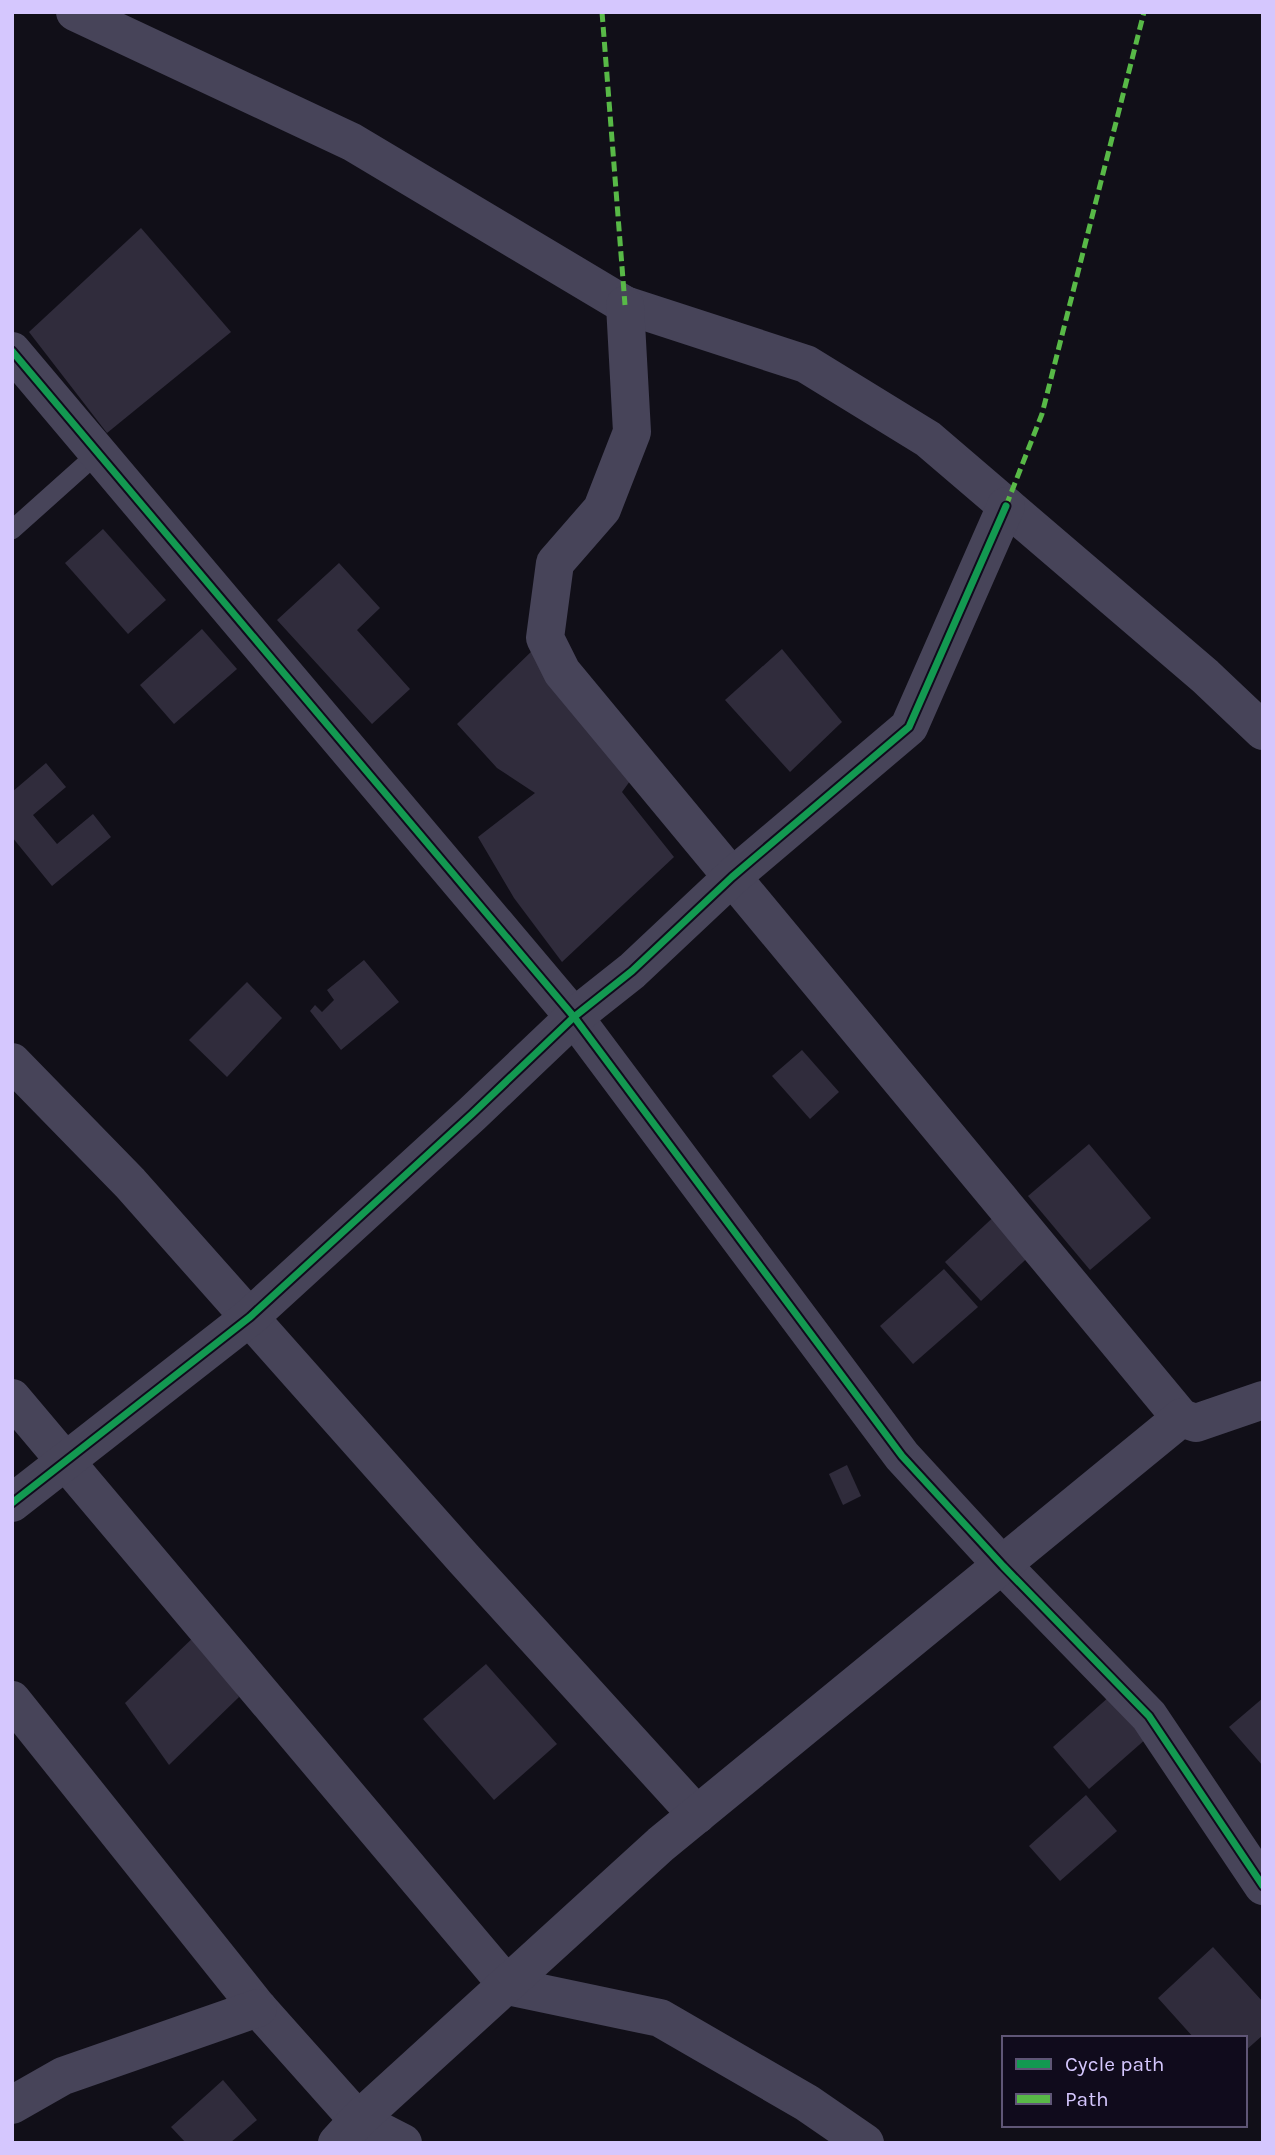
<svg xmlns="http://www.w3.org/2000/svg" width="1275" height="2155" font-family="Karla,sans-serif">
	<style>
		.building { fill: #302c3c }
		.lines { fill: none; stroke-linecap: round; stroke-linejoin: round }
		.lane { stroke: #474459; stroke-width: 19 }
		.street { stroke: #474459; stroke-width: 38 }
		.quiet { stroke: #58b947; stroke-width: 5; stroke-dasharray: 10 5; stroke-linecap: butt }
		.cycleway-casing { stroke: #100b1c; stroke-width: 11 }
		.cycleway { stroke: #139951; stroke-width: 7 }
	</style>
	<rect width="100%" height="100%" fill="#110f18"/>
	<g class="building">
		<path d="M 141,228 L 231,332 L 107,433 L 29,332 Z"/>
		<path d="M 103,529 L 166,600 L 128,634 L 65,563 Z"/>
		<path d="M 339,563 L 380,608 L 357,630 L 410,689 L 372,724 L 277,620 Z"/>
		<path d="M 202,629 L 237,669 L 174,724 L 140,685 Z"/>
		<path d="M 536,647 L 638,770 L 622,792 L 674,857 L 562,962 L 514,898 L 478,837 L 535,793 L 497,768 L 457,724 Z"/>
		<path d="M 782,649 L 842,722 L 790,772 L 725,700 Z"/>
		<path d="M 46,763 L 66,787 L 33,815 L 57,844 L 93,814 L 111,837 L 52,886 L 12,837 L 12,792 Z"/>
		<path d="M 364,960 L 399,1002 L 341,1050 L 310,1011 L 315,1005 L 322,1012 L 334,1000 L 327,990 Z"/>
		<path d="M 247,982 L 282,1018 L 227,1077 L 189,1040 Z"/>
		<path d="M 802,1050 L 839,1092 L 810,1119 L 772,1076 Z"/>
		<path d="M 1089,1144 L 1151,1218 L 1090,1270 L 1028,1196 Z"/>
		<path d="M 999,1212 L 1035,1251 L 981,1301 L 945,1262 Z"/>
		<path d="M 944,1269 L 978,1307 L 913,1364 L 880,1326 Z"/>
		<path d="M 847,1465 L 861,1496 L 843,1505 L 829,1474 Z"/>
		<path d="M 198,1633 L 239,1697 L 169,1765 L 125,1703 Z"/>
		<path d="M 486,1664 L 557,1744 L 494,1800 L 423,1719 Z"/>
		<path d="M 1110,1696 L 1147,1738 L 1089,1789 L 1053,1747 Z"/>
		<path d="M 1263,1698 L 1263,1766 L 1229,1727 Z"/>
		<path d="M 1086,1795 L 1117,1831 L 1060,1881 L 1029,1846 Z"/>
		<path d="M 1213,1947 L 1263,2002 L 1263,2035 L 1245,2051 L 1245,2038 L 1194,2038 L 1158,1998 Z"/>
		<path d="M 223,2080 L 257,2120 L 230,2143 L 186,2143 L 171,2127 Z"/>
	</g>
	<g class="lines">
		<path class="lane" d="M 12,530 L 98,453"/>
		<g class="street">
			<path d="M 75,12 L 352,142 L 625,305 L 806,364 L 928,439 L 1205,676 L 1263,731"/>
			<path d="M 625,305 L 632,432 L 602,509 L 555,563 L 545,638 L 562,672 L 1181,1418"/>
			<path d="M 12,351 L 574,1017 L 902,1456 L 1003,1566 L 1149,1716 L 1263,1886"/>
			<path d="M 12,1062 L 130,1183 L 464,1559 L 697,1815"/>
			<path d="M 12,1398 L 508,1986 L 660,2018 L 807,2103 L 865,2143"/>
			<path d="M 12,1503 L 250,1317 L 472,1114 L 574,1017 L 632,971 L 732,877 L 909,727 L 1006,506"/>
			<path d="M 12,1700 L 258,2008 L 358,2120 L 403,2143"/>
			<path d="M 12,2105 L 63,2076 L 258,2008"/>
			<path d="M 337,2143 L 358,2120 L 661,1844 L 1181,1418 L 1196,1423 L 1263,1400"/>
		</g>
		<g class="quiet">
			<path d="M 602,12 L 625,305"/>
			<path d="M 1006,506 L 1042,414 L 1144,12"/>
		</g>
		<g class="cycleway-casing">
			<g id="cycleway">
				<path d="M 12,351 L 574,1017 L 902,1456 L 1003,1566 L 1149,1716 L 1263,1886"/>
				<path d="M 12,1503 L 250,1317 L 472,1114 L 574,1017 L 632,971 L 732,877 L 909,727 L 1006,506"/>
			</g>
		</g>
		<use href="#cycleway" class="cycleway"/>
	</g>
	<rect width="1275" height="2155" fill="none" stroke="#d5c7fe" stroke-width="28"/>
	<rect x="1002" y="2036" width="245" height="91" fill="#100b1c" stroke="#5f5676" stroke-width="2"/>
	<rect x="1016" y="2059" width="35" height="10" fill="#139951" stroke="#5f5676" stroke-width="2"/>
	<text x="1065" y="2071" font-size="21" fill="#d5c7fe">Cycle path</text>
	<rect x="1016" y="2094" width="35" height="10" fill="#58b947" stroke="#5f5676" stroke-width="2"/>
	<text x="1065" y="2106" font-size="21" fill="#d5c7fe">Path</text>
</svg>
